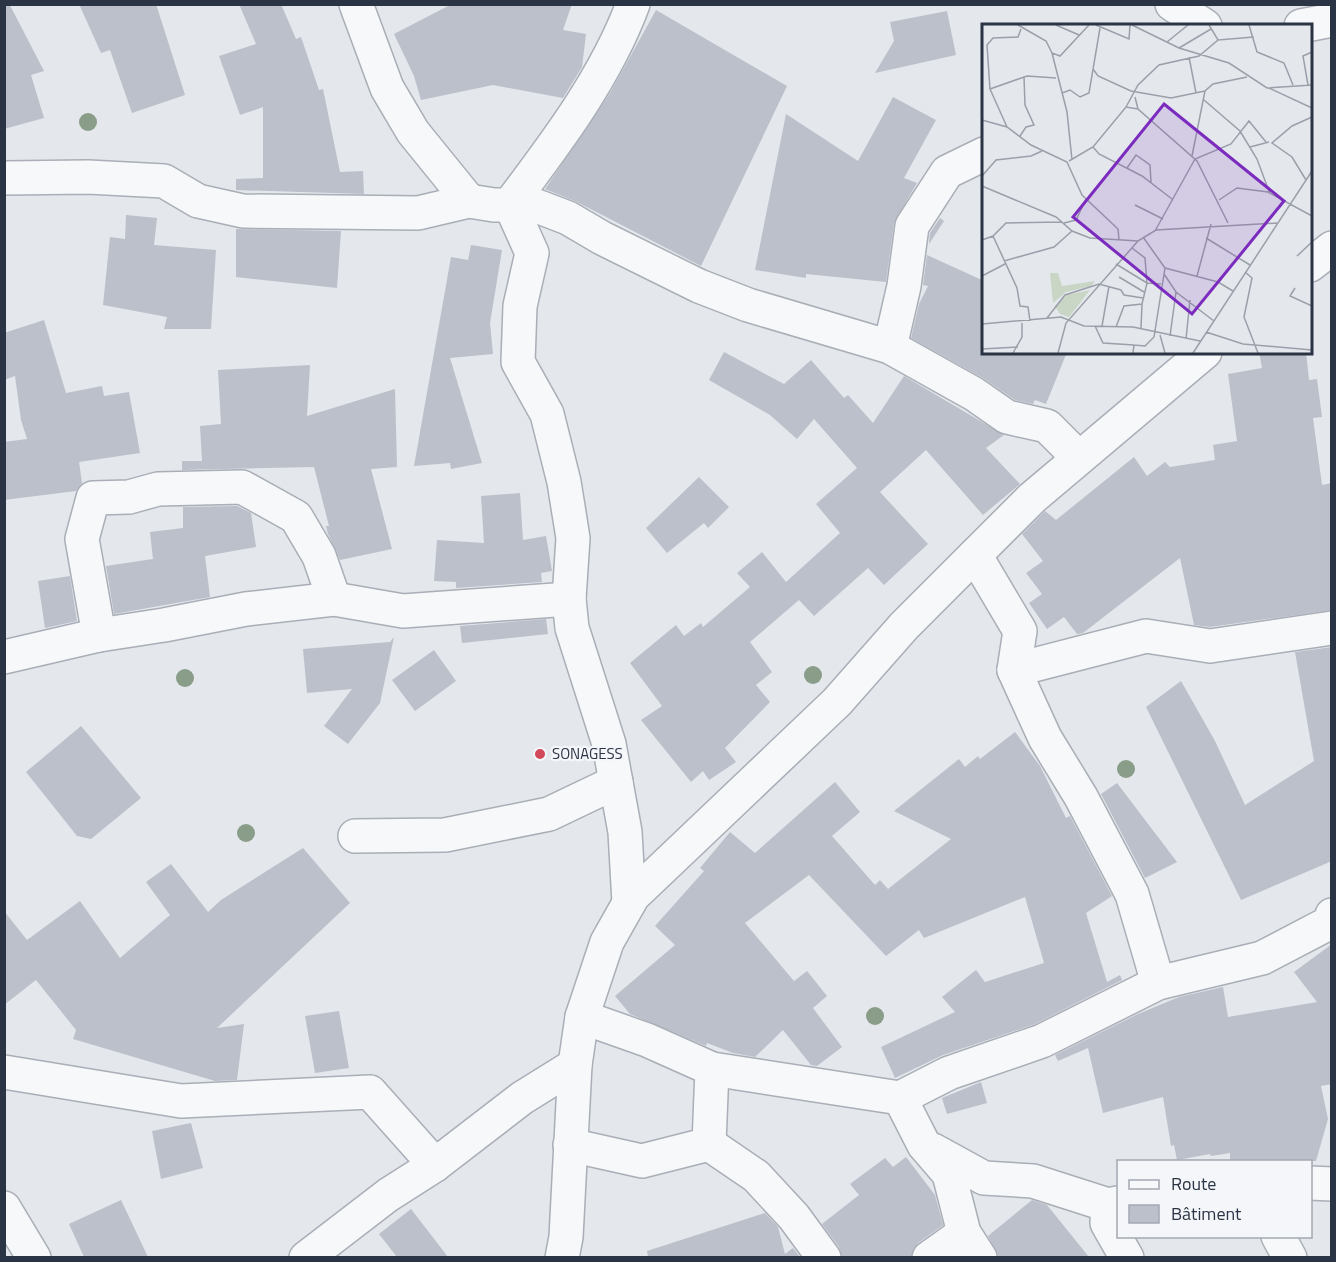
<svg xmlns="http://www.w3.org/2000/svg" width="1336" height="1262" font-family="'Titillium Web',sans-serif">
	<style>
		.building { fill: #bbc0ca }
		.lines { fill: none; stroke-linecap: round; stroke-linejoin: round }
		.minor-casing { stroke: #a9aeb7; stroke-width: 36 }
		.minor { stroke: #f7f8fa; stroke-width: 33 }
		.tree { fill: #899d89 }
		.poi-dot { fill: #d1495b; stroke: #f4f6f9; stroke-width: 2 }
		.labels { text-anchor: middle; stroke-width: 4.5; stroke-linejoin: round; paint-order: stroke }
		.poi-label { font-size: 15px; fill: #2b3445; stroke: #f4f6f9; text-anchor: start }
		.inset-road { fill: none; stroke: #9a9fa9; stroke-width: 1.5 }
		.view { fill: #7b2cbf; fill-opacity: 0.15; stroke: #7b2cbf; stroke-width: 3 }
		.inset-edge { fill: none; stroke: #2b3445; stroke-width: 3 }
	</style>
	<rect width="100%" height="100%" fill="#e4e7ec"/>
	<g class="building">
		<path d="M 4,4 L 9,4 L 13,11 L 44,71 L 31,75 L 44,118 L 4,129 Z"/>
		<path d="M 79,4 L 156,4 L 185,95 L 132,113 L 110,50 L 101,53 Z"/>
		<path d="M 239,4 L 281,4 L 296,39 L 301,37 L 319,90 L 323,89 L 340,172 L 363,171 L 364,194 L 236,190 L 236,179 L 263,178 L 263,107 L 240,115 L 219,56 L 256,44 Z"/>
		<path d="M 452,4 L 572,4 L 563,30 L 586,34 L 582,67 L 563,98 L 493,85 L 421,100 L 414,76 L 394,34 Z"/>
		<path d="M 656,10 L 787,86 L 701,266 L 577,202 L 545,189 L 610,93 Z"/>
		<path d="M 947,11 L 956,55 L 875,73 L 894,41 L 890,22 Z"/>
		<path d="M 893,97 L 936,120 L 904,178 L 917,183 L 894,223 L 886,282 L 806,274 L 806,278 L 755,270 L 786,114 L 858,161 Z"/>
		<path d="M 126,215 L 157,218 L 154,245 L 216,250 L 211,329 L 164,329 L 167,317 L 103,305 L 110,237 L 125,239 Z"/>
		<path d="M 940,218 L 944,221 L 929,244 L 930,233 Z"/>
		<path d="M 236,229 L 341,231 L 337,288 L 236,277 Z"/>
		<path d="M 471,245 L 502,250 L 490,323 L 493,354 L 450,358 L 482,463 L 451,469 L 450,463 L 414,466 L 451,257 L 468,260 Z"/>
		<path d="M 927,255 L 984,281 L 984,352 L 1067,352 L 1046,404 L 1035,400 L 1033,404 L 1015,400 L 983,378 L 911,338 L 919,304 L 928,286 L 923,285 Z"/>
		<path d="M 44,320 L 66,393 L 102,386 L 104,396 L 129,392 L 140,453 L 79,462 L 82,483 L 76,491 L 4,500 L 4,442 L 27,439 L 21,420 L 15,376 L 4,380 L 4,333 Z"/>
		<path d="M 724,352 L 784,384 L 811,360 L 844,398 L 848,395 L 873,423 L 904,376 L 1004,435 L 986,448 L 1020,484 L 983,515 L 926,450 L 880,492 L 928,544 L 884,585 L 868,568 L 814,616 L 799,600 L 750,642 L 772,672 L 756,685 L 770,702 L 725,748 L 736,762 L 709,780 L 703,771 L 691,782 L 641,720 L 662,706 L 630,663 L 676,625 L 684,636 L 701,623 L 703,627 L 750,587 L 737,573 L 762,552 L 786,582 L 840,533 L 816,504 L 857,468 L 814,419 L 797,439 L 770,415 L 709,380 Z"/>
		<path d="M 1259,352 L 1306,352 L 1309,380 L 1317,379 L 1322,417 L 1313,418 L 1322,485 L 1332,483 L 1332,610 L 1210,627 L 1194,625 L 1180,558 L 1083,633 L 1077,634 L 1064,617 L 1047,629 L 1029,603 L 1042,594 L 1026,573 L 1043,561 L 1022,534 L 1045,511 L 1056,520 L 1134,457 L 1147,476 L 1165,462 L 1170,467 L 1215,460 L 1213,445 L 1237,441 L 1228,374 L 1262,368 Z"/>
		<path d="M 310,365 L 307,416 L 395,389 L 397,467 L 371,469 L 392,549 L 340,560 L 328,534 L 326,526 L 329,526 L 314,467 L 182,470 L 182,461 L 202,461 L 200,426 L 221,424 L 218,370 Z"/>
		<path d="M 699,477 L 729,507 L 708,528 L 704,523 L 667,553 L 646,528 Z"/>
		<path d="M 520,493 L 523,540 L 546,536 L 552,571 L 541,573 L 542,582 L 456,588 L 456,582 L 434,581 L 437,540 L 484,543 L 481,496 Z"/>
		<path d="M 237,506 L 251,513 L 256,547 L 205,556 L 210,597 L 114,614 L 106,566 L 153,559 L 150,532 L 183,528 L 183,507 Z"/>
		<path d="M 70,576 L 77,621 L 45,628 L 38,581 Z"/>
		<path d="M 546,619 L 548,634 L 462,643 L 460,626 Z"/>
		<path d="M 394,637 L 380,703 L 348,744 L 324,726 L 352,689 L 307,693 L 303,649 L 390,642 Z"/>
		<path d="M 1332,647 L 1332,861 L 1241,900 L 1146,707 L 1181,681 L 1215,741 L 1245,805 L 1314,761 L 1295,652 Z"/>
		<path d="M 434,650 L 456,681 L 415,711 L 392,680 Z"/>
		<path d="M 81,726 L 141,798 L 91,839 L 77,836 L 26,772 Z"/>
		<path d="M 1015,732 L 1040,766 L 1066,818 L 1070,816 L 1112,896 L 1086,913 L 1107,982 L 1120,975 L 1122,980 L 1035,1024 L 943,1055 L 895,1078 L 881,1047 L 955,1012 L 942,997 L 976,970 L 985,982 L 1044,963 L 1025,897 L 924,938 L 919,930 L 886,956 L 809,875 L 745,923 L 794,981 L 807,971 L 827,996 L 813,1008 L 842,1047 L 817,1066 L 811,1065 L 783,1030 L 755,1057 L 733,1053 L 707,1043 L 706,1046 L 630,1014 L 615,996 L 675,945 L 655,926 L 704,871 L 700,868 L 730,832 L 755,853 L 835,782 L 860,812 L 832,836 L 875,885 L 880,880 L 888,889 L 951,839 L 894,811 L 959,759 L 965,767 L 978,756 L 980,759 Z"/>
		<path d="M 1117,783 L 1177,862 L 1145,878 L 1101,794 Z"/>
		<path d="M 303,848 L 350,903 L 217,1028 L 244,1024 L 237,1080 L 215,1081 L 73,1039 L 76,1030 L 36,980 L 4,1005 L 4,911 L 27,940 L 80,901 L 120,958 L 170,915 L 146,882 L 171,864 L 208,912 L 221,900 Z"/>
		<path d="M 1332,944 L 1332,1084 L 1321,1086 L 1328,1119 L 1316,1161 L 1230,1161 L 1230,1153 L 1211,1156 L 1210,1154 L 1177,1160 L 1174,1145 L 1171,1146 L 1163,1097 L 1103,1113 L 1088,1048 L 1058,1061 L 1055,1055 L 1138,1014 L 1179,997 L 1223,987 L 1228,1017 L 1317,1002 L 1294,972 Z"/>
		<path d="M 339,1011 L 349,1068 L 315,1073 L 305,1016 Z"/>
		<path d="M 981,1082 L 987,1103 L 947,1114 L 942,1098 Z"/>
		<path d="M 191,1123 L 203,1168 L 161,1179 L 152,1131 Z"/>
		<path d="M 906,1157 L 935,1195 L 943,1225 L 918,1243 L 911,1257 L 842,1257 L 839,1247 L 822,1224 L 859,1195 L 850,1184 L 885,1158 L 893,1167 Z"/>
		<path d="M 121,1200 L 148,1257 L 84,1257 L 69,1224 Z"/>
		<path d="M 1032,1200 L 1047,1205 L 1089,1257 L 999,1257 L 988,1236 Z"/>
		<path d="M 411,1209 L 448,1257 L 397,1257 L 379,1234 Z"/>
		<path d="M 765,1213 L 778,1227 L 785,1254 L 793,1248 L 800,1257 L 648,1257 L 647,1251 Z"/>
	</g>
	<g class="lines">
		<g class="minor-casing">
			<g id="minor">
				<path d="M 356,4 L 387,88 L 413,132 L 469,201"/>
				<path d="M 1172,4 L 1205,26"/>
				<path d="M 1301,26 L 1332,20"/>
				<path d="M 4,178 L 88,177 L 164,181 L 198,201 L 243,211 L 418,213 L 469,201 L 494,205 L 534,205 L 568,218 L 602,238 L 699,286 L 748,305 L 890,347 L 974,394 L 1007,417 L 1047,426 L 1078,457"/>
				<path d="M 1310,265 L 1332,248"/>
				<path d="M 890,347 L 904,286 L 912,226 L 947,172 L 984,154"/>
				<path d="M 975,555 L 1020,631 L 1014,670 L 1045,738 L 1081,797 L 1132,894 L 1158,983"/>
				<path d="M 99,635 L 82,539 L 93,498 L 129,497 L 158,489 L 242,487 L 296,517 L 319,556 L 334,599"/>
				<path d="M 4,657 L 99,635 L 164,625 L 246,609 L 334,599 L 403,611 L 569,599"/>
				<path d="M 1014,670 L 1146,636 L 1210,646 L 1332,628"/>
				<path d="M 355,836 L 445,835 L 549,814 L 616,782"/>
				<path d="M 629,903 L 625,832 L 609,744 L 572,628 L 569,599 L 573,538 L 564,482 L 547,414 L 518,362 L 520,306 L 532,253 L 510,204 C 556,143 606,77 633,4"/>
				<path d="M 582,1017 L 647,1040 L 712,1069 L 900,1098 L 924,1145 L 949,1174 L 964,1233 L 980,1258"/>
				<path d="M 4,1072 L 181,1101 L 370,1092 L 435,1165"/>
				<path d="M 900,1098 L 949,1073 L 1042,1041 L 1158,983 L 1262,958 L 1331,922 L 1332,915"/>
				<path d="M 709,1144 L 712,1069"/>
				<path d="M 570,1145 L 642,1161 L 709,1144 L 756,1176 L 794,1217 L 824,1258"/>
				<path d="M 933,1150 L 984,1178 L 1033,1181 L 1108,1205 L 1118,1203"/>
				<path d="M 1310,1183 L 1332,1184"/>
				<path d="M 1108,1205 L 1107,1223 L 1127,1258"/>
				<path d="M 4,1208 L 34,1258"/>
				<path d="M 1278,1236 L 1290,1258"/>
				<path d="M 306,1258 L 388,1195 L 435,1165 L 522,1098 L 575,1065 L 582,1017 L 607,942 L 633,896 L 837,702 L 904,626 L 1032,498 L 1205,352"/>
				<path d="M 562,1258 L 566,1237 L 575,1065"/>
				<path d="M 929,1258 L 964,1233"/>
			</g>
		</g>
		<use href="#minor" class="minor"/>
	</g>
	<g class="tree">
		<circle cx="88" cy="122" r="9"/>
		<circle cx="813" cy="675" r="9"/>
		<circle cx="185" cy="678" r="9"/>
		<circle cx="1126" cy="769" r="9"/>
		<circle cx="246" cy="833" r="9"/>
		<circle cx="875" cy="1016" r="9"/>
	</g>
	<circle class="poi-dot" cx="540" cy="754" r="6"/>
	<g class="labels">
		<g class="poi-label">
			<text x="552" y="759">SONAGESS</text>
		</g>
	</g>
	<g transform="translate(982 24)">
		<rect width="330" height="330" fill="#e4e7ec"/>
		<path d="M 68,249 L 76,249 L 80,262 L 113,257 L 109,262 L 84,268 L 71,279 ZM 108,266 L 87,293 L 78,290 L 73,282 L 85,271 Z" fill="#c9d6c5"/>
		<path class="inset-road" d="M 36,1 L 64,17 L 70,29 L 78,32 L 107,1M 74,1 L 97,11M 114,1 L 147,15 L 148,1M 150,1 L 197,24 L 247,39 L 285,64 L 330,61M 227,1 L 236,16 L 272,13M 267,1 L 275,28 L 302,39 L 311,61M 185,18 L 206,1M 197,24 L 229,5M 70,29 L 85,88 L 90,136M 207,33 L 214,69M 111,45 L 116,52 L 149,67 L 189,74 L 223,67M 326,61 L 321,32 L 330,28M 287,64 L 330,84M 8,65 L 5,21 L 11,14 L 36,13 L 39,5M 80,69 L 88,66 L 98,73 L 107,69 L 118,4M 153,73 L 156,85 L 215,137 L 246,199M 222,76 L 258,107 L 275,135 L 288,170M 144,83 L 156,61 L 177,41 L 217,32 L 236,16M 0,96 L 25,103 L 49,121 L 85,138 L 100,171 L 136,205 L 137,216M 25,103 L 8,65 L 45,52 L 74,54M 38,112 L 44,103 L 52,101 L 43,81 L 42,53M 111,123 L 117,130 L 160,152 L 190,175M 268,123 L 287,118M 210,132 L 223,67 L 231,60 L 265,53M 87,137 L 111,123 L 144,83 L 156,85M 145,144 L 154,131 L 168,141 L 169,158M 0,152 L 14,136 L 49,132 L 60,127M 324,156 L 310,133 L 290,119 L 310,102 L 330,93M 0,162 L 74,193 L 90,207 L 108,214 L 156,217 L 174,206 L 295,199M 237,176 L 255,164 L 286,168 L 330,192M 153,181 L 181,195M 82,199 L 94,196 L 104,175M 173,207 L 213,135 L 249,120 L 267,97 L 284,118M 11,212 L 35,264 L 38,282 L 46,283 L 48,297M 224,214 L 268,241M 0,216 L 11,212 L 24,199 L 80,198M 315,232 L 330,218M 22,237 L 72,223 L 90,207M 134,240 L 165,259 L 163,234 L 150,224M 183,244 L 236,258 L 251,267M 263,248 L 270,254 L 262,293 L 276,329M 182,250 L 194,268 L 232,297M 0,252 L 23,240M 215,252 L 229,200M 137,253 L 162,268M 313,264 L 308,272 L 330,282M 65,294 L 83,271 L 117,260 L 139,266 L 142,271 L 161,274M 0,300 L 79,293 L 102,302 L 151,303 L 218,317M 113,302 L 121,319 L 152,321M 120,302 L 127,262M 134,303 L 142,282 L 160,280 L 165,259 L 179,260M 159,304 L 160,280M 224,308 L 261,320 L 330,326M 178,311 L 183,329M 188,312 L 194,268M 204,315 L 208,276M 0,325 L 36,323M 31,329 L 40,313 L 40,299M 76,329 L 84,299 L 156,217M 151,329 L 152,321 L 163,322 L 172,313 L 183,244 L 161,213M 211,329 L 330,147"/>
		<path class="view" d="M 182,80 L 302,177 L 210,290 L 91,193 Z"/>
		<rect width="330" height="330" class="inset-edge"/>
	</g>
	<rect width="1336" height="1262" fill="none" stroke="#2b3445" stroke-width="12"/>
	<rect x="1117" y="1160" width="195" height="78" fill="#f4f6f9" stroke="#a4a8b1" stroke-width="1.5"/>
	<rect x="1129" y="1180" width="30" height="9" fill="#f7f8fa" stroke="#a4a8b1" stroke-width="1.5"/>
	<text x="1171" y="1190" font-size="18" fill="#2b3445">Route</text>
	<rect x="1129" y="1205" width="30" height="18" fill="#bbc0ca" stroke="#a4a8b1" stroke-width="1.5"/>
	<text x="1171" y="1220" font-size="18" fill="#2b3445">Bâtiment</text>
</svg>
